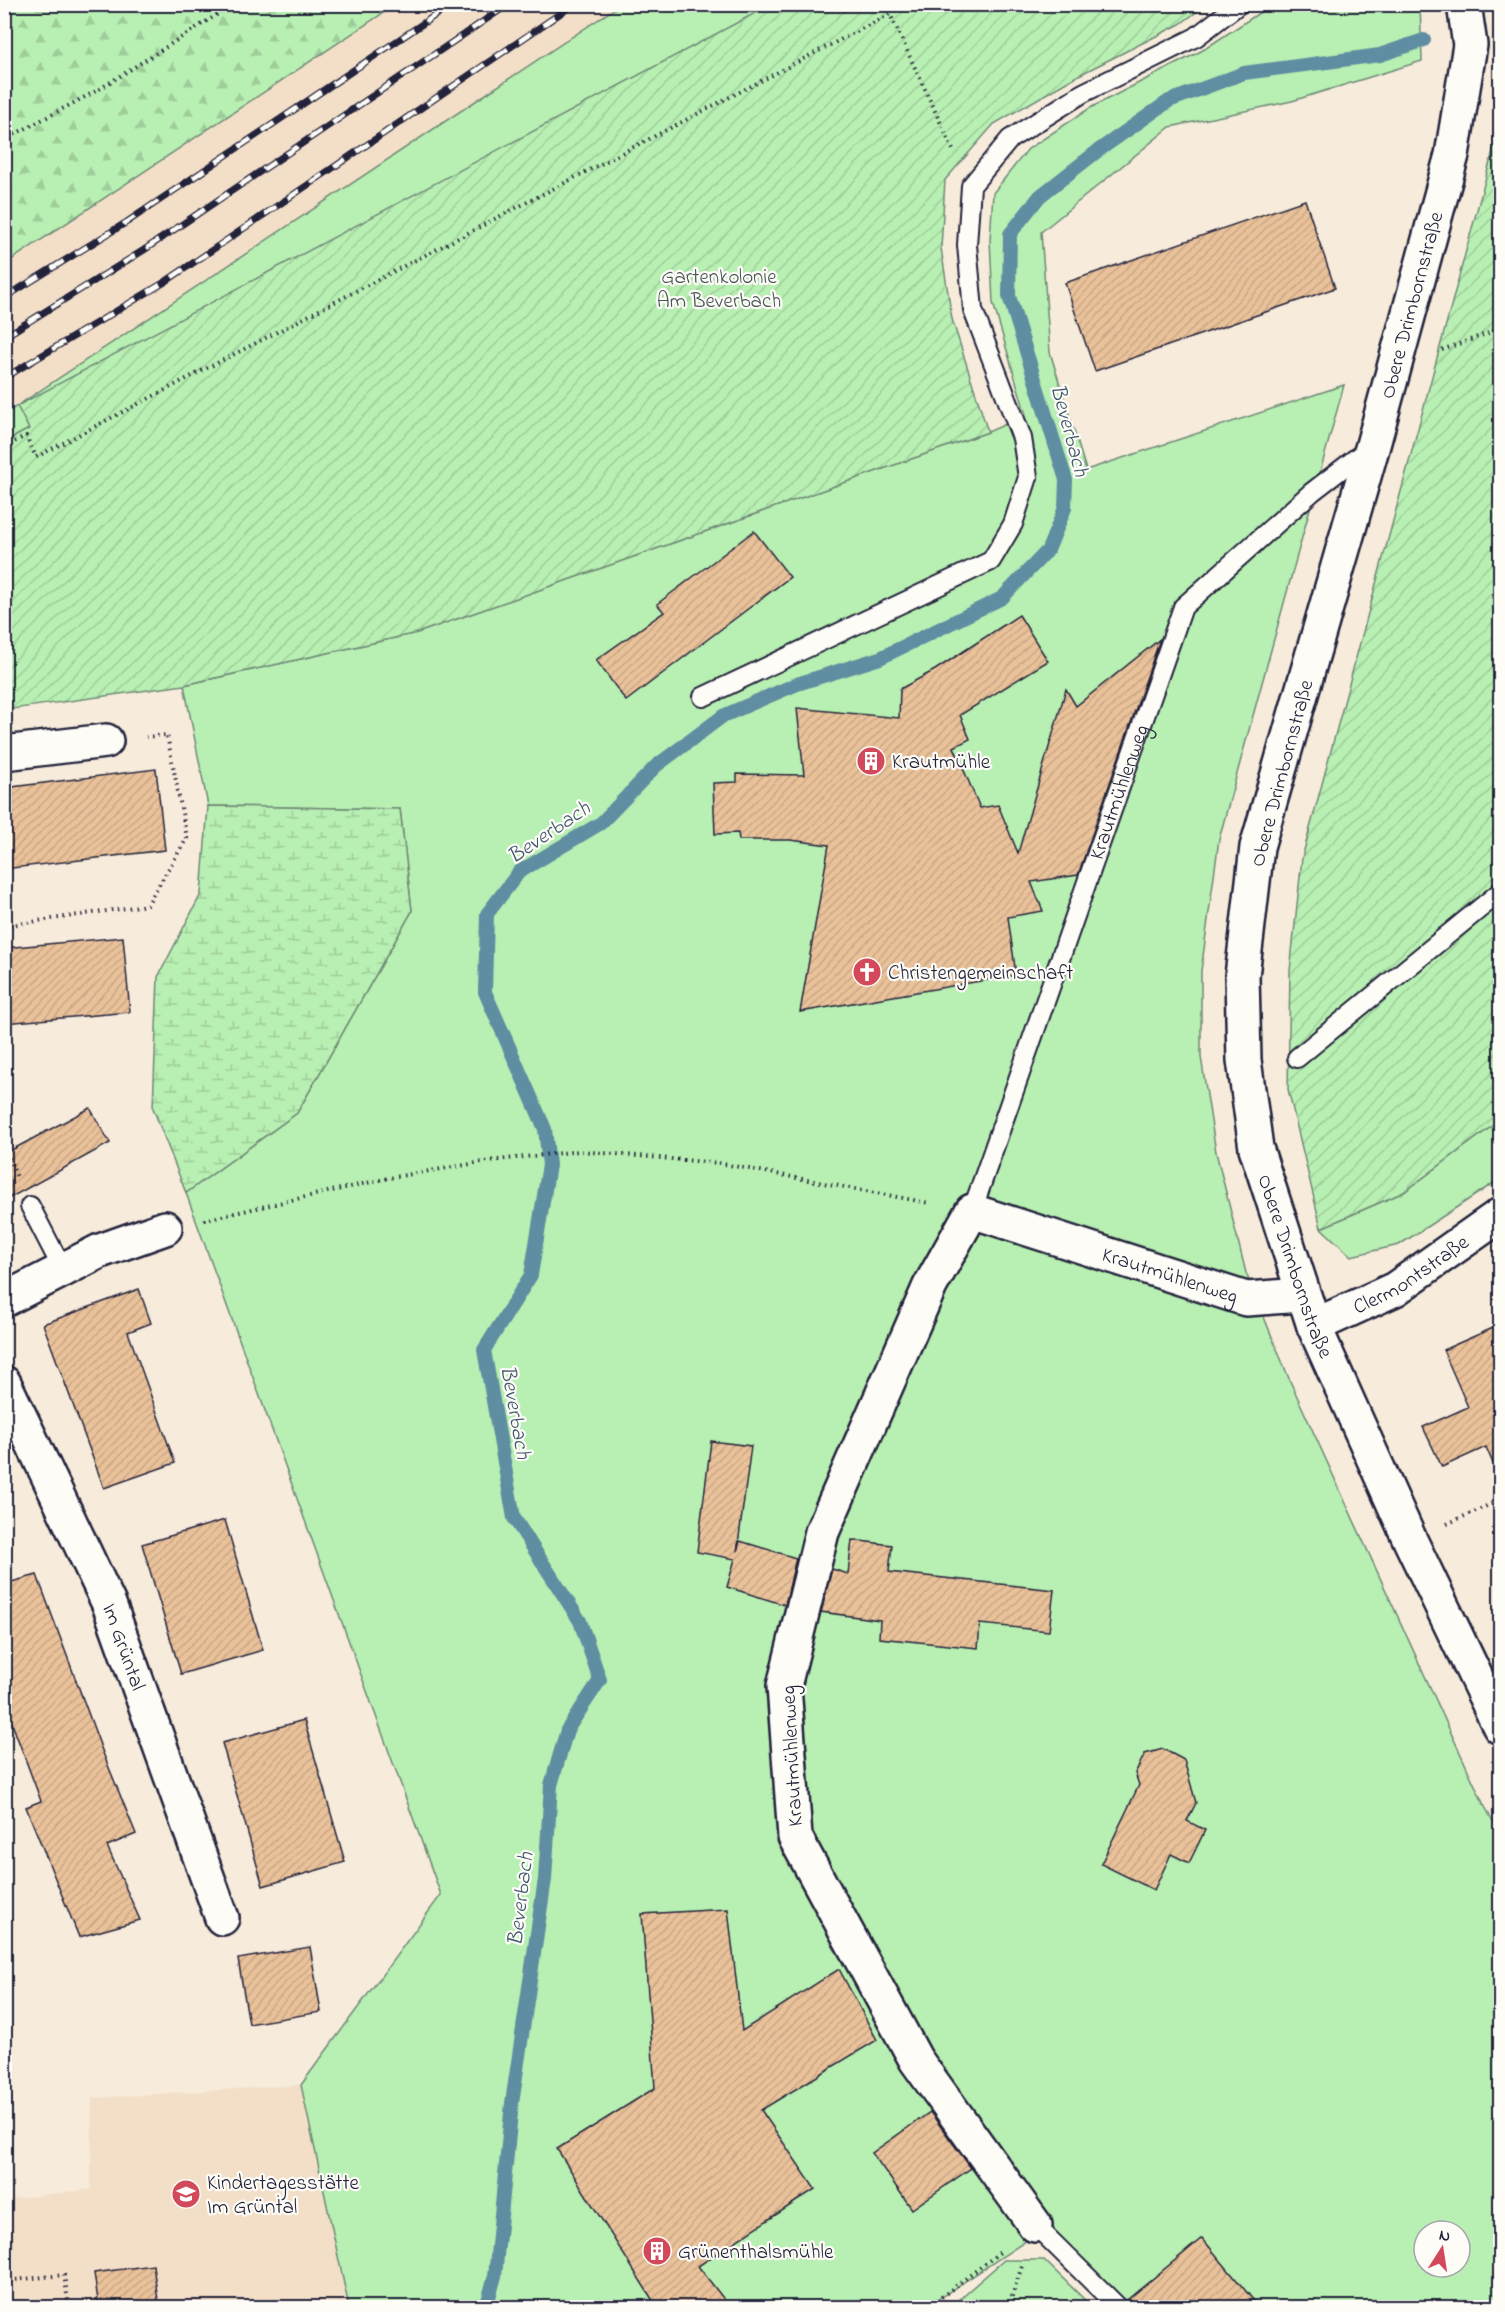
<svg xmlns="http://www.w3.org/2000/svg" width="1505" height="2312" font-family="'Indie Flower',sans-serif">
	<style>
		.built { fill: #f3dfc8 }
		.green { fill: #b8efb2; stroke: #6d8876; stroke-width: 1.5; fill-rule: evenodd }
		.forest { fill: url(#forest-firs); stroke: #6d8876; stroke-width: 1.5 }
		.wetland { fill: url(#wetland-marsh); stroke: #6d8876; stroke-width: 1.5 }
		.garden { fill: url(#garden-furrows); stroke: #6d8876; stroke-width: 1.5 }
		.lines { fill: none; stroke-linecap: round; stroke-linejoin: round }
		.stream { stroke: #5f8da2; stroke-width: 14 }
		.building { fill: url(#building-hatch); stroke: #22223b; stroke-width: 1.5 }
		.lane-casing { stroke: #22223b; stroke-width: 22 }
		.street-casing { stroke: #22223b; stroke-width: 38 }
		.path { stroke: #22223b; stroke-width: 4; stroke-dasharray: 1.5 4.5; stroke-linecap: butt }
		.lane { stroke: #fdfcf7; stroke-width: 18 }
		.street { stroke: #fdfcf7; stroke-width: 33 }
		.rail-casing { stroke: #22223b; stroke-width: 7 }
		.rail { stroke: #fdfcf7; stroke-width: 4.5; stroke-dasharray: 14; stroke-linecap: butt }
		.labels { text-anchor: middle; stroke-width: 4.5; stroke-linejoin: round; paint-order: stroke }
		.park-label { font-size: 21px; fill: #485559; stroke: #fdfcf7 }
		.street-label { font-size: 21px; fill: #22223b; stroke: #fdfcf7 }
		.poi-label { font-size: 21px; fill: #22223b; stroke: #fdfcf7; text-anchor: start }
		.water-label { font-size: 22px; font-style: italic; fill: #40586e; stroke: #fdfcf7 }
	</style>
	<defs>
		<pattern id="forest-firs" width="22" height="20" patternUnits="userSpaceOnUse" patternTransform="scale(1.5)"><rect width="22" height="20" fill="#b8efb2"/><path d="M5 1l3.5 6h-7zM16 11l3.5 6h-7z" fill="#9ecd9a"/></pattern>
		<pattern id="wetland-marsh" width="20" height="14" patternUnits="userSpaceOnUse" patternTransform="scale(1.5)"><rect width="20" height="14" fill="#b8efb2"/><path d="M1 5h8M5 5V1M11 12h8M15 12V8" fill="none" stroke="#9ecd9a"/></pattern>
		<pattern id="garden-furrows" width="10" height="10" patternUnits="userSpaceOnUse" patternTransform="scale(1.5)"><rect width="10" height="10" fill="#b8efb2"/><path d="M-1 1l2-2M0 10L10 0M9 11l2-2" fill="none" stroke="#9ecd9a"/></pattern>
		<pattern id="building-hatch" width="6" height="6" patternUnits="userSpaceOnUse" patternTransform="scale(1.5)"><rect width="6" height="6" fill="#eac29a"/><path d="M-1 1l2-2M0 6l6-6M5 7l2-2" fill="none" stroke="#c8a686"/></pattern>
	</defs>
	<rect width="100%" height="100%" fill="#f7ebdb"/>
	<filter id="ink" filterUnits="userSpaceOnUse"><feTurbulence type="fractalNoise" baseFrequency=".0167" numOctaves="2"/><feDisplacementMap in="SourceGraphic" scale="12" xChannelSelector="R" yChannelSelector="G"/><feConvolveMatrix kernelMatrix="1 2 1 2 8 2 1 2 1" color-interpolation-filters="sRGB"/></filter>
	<g filter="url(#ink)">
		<g class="built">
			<path d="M 395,5 L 620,5 L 5,414 L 5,264 Z"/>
			<path d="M 301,2085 L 349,2307 L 5,2307 L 4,2200 L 91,2189 L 92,2098 Z"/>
		</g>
		<g class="green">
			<path d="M 620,5 L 772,5 L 18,406 L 29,429 L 5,442 L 5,414 Z"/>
			<path d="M 1271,5 L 1420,5 L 1422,61 L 1292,101 L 1170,127 L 1041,232 L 1050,352 L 1086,470 L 1344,385 L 1219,839 L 1201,971 L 1201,1057 L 1216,1152 L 1246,1273 L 1290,1381 L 1484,1805 L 1500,1834 L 1500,2307 L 1120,2307 L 1038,2233 L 926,2307 L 349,2307 L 301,2085 L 441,1895 L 186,1193 L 297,1113 L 412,911 L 400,809 L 208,806 L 184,685 L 417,633 L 988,432 L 1026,415 L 993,303 L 990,240 L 993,193 L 1028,149 L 1090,108 L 1203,50 ZM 1424,2231 L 1460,2231 L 1460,2267 L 1424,2267 Z"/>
			<path d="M 1500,1120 L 1500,1179 L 1399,1245 L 1351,1256 L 1321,1228 L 1404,1192 Z"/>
			<path d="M 1004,2260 L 1044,2260 L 1092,2307 L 950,2307 Z"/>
		</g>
		<path class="forest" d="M 5,4 L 395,4 L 395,5 L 5,264 Z"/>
		<path class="wetland" d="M 208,806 L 400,809 L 412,911 L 297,1113 L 186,1193 L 153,1108 L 158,977 L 201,894 Z"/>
		<g class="garden">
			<path d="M 772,4 L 1206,5 L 1180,24 L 1077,76 L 994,124 L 945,180 L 941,248 L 952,319 L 988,432 L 417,633 L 184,685 L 5,710 L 5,442 L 29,429 L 17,406 Z"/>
			<path d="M 1500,114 L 1500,1120 L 1404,1192 L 1321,1228 L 1288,1089 L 1290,971 L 1302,858 L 1494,147 Z"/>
		</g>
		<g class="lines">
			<path class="stream" d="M 486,2308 L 495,2276 L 512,2103 L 545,1879 L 551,1785 L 567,1730 L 600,1680 L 580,1621 L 514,1518 L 484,1350 L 531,1275 L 549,1165 L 545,1129 L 485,992 L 487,914 L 519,872 L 601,823 L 656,766 L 723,716 L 797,684 L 880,658 L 1002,598 L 1048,550 L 1065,508 L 1066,480 L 1009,296 L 1010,234 L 1040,196 L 1099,150 L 1169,101 L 1244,73 L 1380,55 L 1424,40"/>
		</g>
		<g class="building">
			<path d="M 1305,200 L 1335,288 L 1095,371 L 1065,283 Z"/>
			<path d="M 754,531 L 790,577 L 626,701 L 596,660 L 664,612 L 657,604 Z"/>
			<path d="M 1019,615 L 1048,661 L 960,715 L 970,739 L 954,747 L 980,808 L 998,805 L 1018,853 L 1066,689 L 1076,706 L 1160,639 L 1078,875 L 1031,882 L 1043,911 L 1008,917 L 1016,975 L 800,1012 L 829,845 L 790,840 L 739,840 L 738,833 L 715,834 L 713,783 L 737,782 L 737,774 L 804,775 L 797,708 L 899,718 L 900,689 L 935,670 Z"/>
			<path d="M 156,769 L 165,850 L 4,869 L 4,788 Z"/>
			<path d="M 123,937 L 130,1012 L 4,1023 L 4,948 Z"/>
			<path d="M 90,1108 L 110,1143 L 4,1201 L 4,1154 Z"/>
			<path d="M 139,1289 L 151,1323 L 128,1332 L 175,1463 L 104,1488 L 43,1324 Z"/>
			<path d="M 1500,1325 L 1500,1480 L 1486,1447 L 1442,1467 L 1423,1427 L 1468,1407 L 1443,1350 Z"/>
			<path d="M 711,1441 L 751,1446 L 737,1552 L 740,1541 L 796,1558 L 785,1605 L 727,1587 L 735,1559 L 697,1552 Z"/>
			<path d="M 225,1520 L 263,1650 L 181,1674 L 142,1544 Z"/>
			<path d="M 852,1540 L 892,1545 L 889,1572 L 1054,1590 L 1049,1631 L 980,1624 L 978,1648 L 879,1638 L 880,1620 L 821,1612 L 832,1569 L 848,1574 Z"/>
			<path d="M 37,1575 L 103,1753 L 136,1834 L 107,1846 L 140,1920 L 79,1937 L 26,1807 L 41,1801 L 4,1702 L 4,1584 Z"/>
			<path d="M 304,1720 L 345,1862 L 263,1886 L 222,1743 Z"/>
			<path d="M 1163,1749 L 1184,1760 L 1196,1803 L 1187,1821 L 1205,1830 L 1189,1863 L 1171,1854 L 1154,1890 L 1101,1864 L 1139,1785 L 1135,1773 L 1145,1754 Z"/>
			<path d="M 728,1909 L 742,2031 L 839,1969 L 877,2040 L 761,2110 L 815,2189 L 698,2266 L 730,2307 L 657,2307 L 557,2149 L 655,2088 L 642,1914 Z"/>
			<path d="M 310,1947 L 321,2012 L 249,2024 L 238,1959 Z"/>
			<path d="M 930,2112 L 971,2168 L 912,2209 L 872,2153 Z"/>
			<path d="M 1202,2238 L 1259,2307 L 1130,2307 L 1127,2300 Z"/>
			<path d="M 153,2265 L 159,2307 L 99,2307 L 94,2273 Z"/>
		</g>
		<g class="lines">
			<g class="lane-casing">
				<g id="lane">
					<path d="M 703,697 L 991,561 L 1013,524 L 1028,477 L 1022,438 L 973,310 L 967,245 L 971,186 L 1010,139 L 1083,93 L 1196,37 L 1239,4"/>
					<path d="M 1297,1058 L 1500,892"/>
					<path d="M 30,1206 L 63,1270"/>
					<path id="s1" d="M 972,1211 L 1183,607 L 1312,492 L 1369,448"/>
					<path d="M 1035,2225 L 1119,2308"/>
				</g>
			</g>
			<g class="street-casing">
				<g id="street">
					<path id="s2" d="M 1464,4 L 1470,45 L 1452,155 L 1373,445 L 1257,847 L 1242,976 L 1244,1060 L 1256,1148 L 1314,1326 L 1410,1540 L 1500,1727"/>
					<path d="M 4,753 L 106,741"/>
					<path d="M 4,1300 L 100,1251 L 165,1228"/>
					<path id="s3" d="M 1314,1326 L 1395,1289 L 1500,1215"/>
					<path id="s4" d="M 4,1383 L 109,1604 L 222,1918"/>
					<path id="s5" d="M 1035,2225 L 916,2060 L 795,1837 L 784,1686 L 822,1532 L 930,1286 L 972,1211 L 1246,1299 L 1303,1295"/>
				</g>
			</g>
			<g class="path">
				<path d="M 4,140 L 98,90 L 234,4"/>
				<path d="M 1442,350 L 1500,329"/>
				<path d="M 4,447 L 26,436 L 36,457 L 890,14 L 954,152"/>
				<path d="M 4,926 L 147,905 L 187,838 L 167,735 L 146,737"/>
				<path d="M 4,1147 L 17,1177"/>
				<path d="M 204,1220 L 389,1178 L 488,1161 L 580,1151 L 718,1163 L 929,1203"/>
				<path d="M 1447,1524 L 1500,1500"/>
				<path d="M 4,2281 L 64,2275 L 69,2307"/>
				<path d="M 927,2308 L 1003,2250"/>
				<path d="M 1008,2308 L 1023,2263"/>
			</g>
			<use href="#lane" class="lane"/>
			<use href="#street" class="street"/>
			<g class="rail-casing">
				<g id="rail">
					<path d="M 4,298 L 127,222 L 452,4"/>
					<path d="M 4,337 L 144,250 L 509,4"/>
					<path d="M 4,378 L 165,282 L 574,4"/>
				</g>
			</g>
			<use href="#rail" class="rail"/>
		</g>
	</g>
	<defs>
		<g id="building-disc" transform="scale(1.5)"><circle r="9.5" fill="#d1495b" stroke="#fdfcf7"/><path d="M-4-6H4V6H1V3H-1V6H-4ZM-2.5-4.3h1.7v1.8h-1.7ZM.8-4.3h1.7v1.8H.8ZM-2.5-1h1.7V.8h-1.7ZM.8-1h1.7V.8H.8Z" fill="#fff"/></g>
		<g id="church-disc" transform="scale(1.5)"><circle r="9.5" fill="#d1495b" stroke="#fdfcf7"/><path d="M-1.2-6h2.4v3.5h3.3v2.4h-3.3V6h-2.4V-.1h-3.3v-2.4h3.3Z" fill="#fff"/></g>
		<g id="school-disc" transform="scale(1.5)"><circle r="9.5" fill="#d1495b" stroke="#fdfcf7"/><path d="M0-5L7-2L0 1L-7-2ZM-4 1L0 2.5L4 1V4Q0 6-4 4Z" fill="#fff"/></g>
	</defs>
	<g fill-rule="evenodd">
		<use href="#building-disc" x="871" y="761"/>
		<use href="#church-disc" x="867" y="972"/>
		<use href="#school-disc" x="186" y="2194"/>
		<use href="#building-disc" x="657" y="2251"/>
	</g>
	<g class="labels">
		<g class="park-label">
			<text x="719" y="283">Gartenkolonie<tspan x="719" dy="24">Am Beverbach</tspan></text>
		</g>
		<g class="street-label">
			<text transform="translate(1411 305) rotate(-75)" y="7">Obere Drimbornstraße</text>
			<text transform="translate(1281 773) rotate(-75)" y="7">Obere Drimbornstraße</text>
			<text dy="7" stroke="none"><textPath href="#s1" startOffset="444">Krautmühlenweg</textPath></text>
			<text dy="7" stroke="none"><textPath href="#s2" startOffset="1299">Obere Drimbornstraße</textPath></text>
			<text dy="7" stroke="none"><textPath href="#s3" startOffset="110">Clermontstraße</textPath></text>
			<text dy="7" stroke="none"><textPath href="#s5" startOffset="1330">Krautmühlenweg</textPath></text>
			<text dy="7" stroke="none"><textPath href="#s4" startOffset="290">Im Grüntal</textPath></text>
			<text transform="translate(791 1756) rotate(-93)" y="7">Krautmühlenweg</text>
		</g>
		<g class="poi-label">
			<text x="892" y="768">Krautmühle</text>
			<text x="888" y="979">Christengemeinschaft</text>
			<text x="207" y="2189">Kindertagesstätte<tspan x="207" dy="24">Im Grüntal</tspan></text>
			<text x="678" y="2258">Grünenthalsmühle</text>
		</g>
		<g class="water-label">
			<text transform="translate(1071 430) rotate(75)" y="8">Beverbach</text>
			<text transform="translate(548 831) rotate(-34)" y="8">Beverbach</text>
			<text transform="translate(517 1412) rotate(80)" y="8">Beverbach</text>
			<text transform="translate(519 1899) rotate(-83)" y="8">Beverbach</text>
		</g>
	</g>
	<rect width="1505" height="2312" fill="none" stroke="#fdfcf7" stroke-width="24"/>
	<rect x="12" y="12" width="1481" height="2288" fill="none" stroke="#22223b" stroke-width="2" filter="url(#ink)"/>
	<g transform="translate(1442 2249) rotate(12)"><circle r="28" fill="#fdfcf7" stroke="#a5a5ac" stroke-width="1.5"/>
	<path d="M0-4.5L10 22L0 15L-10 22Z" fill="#d1495b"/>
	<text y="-9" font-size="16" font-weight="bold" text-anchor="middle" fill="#22223b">N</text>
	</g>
</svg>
